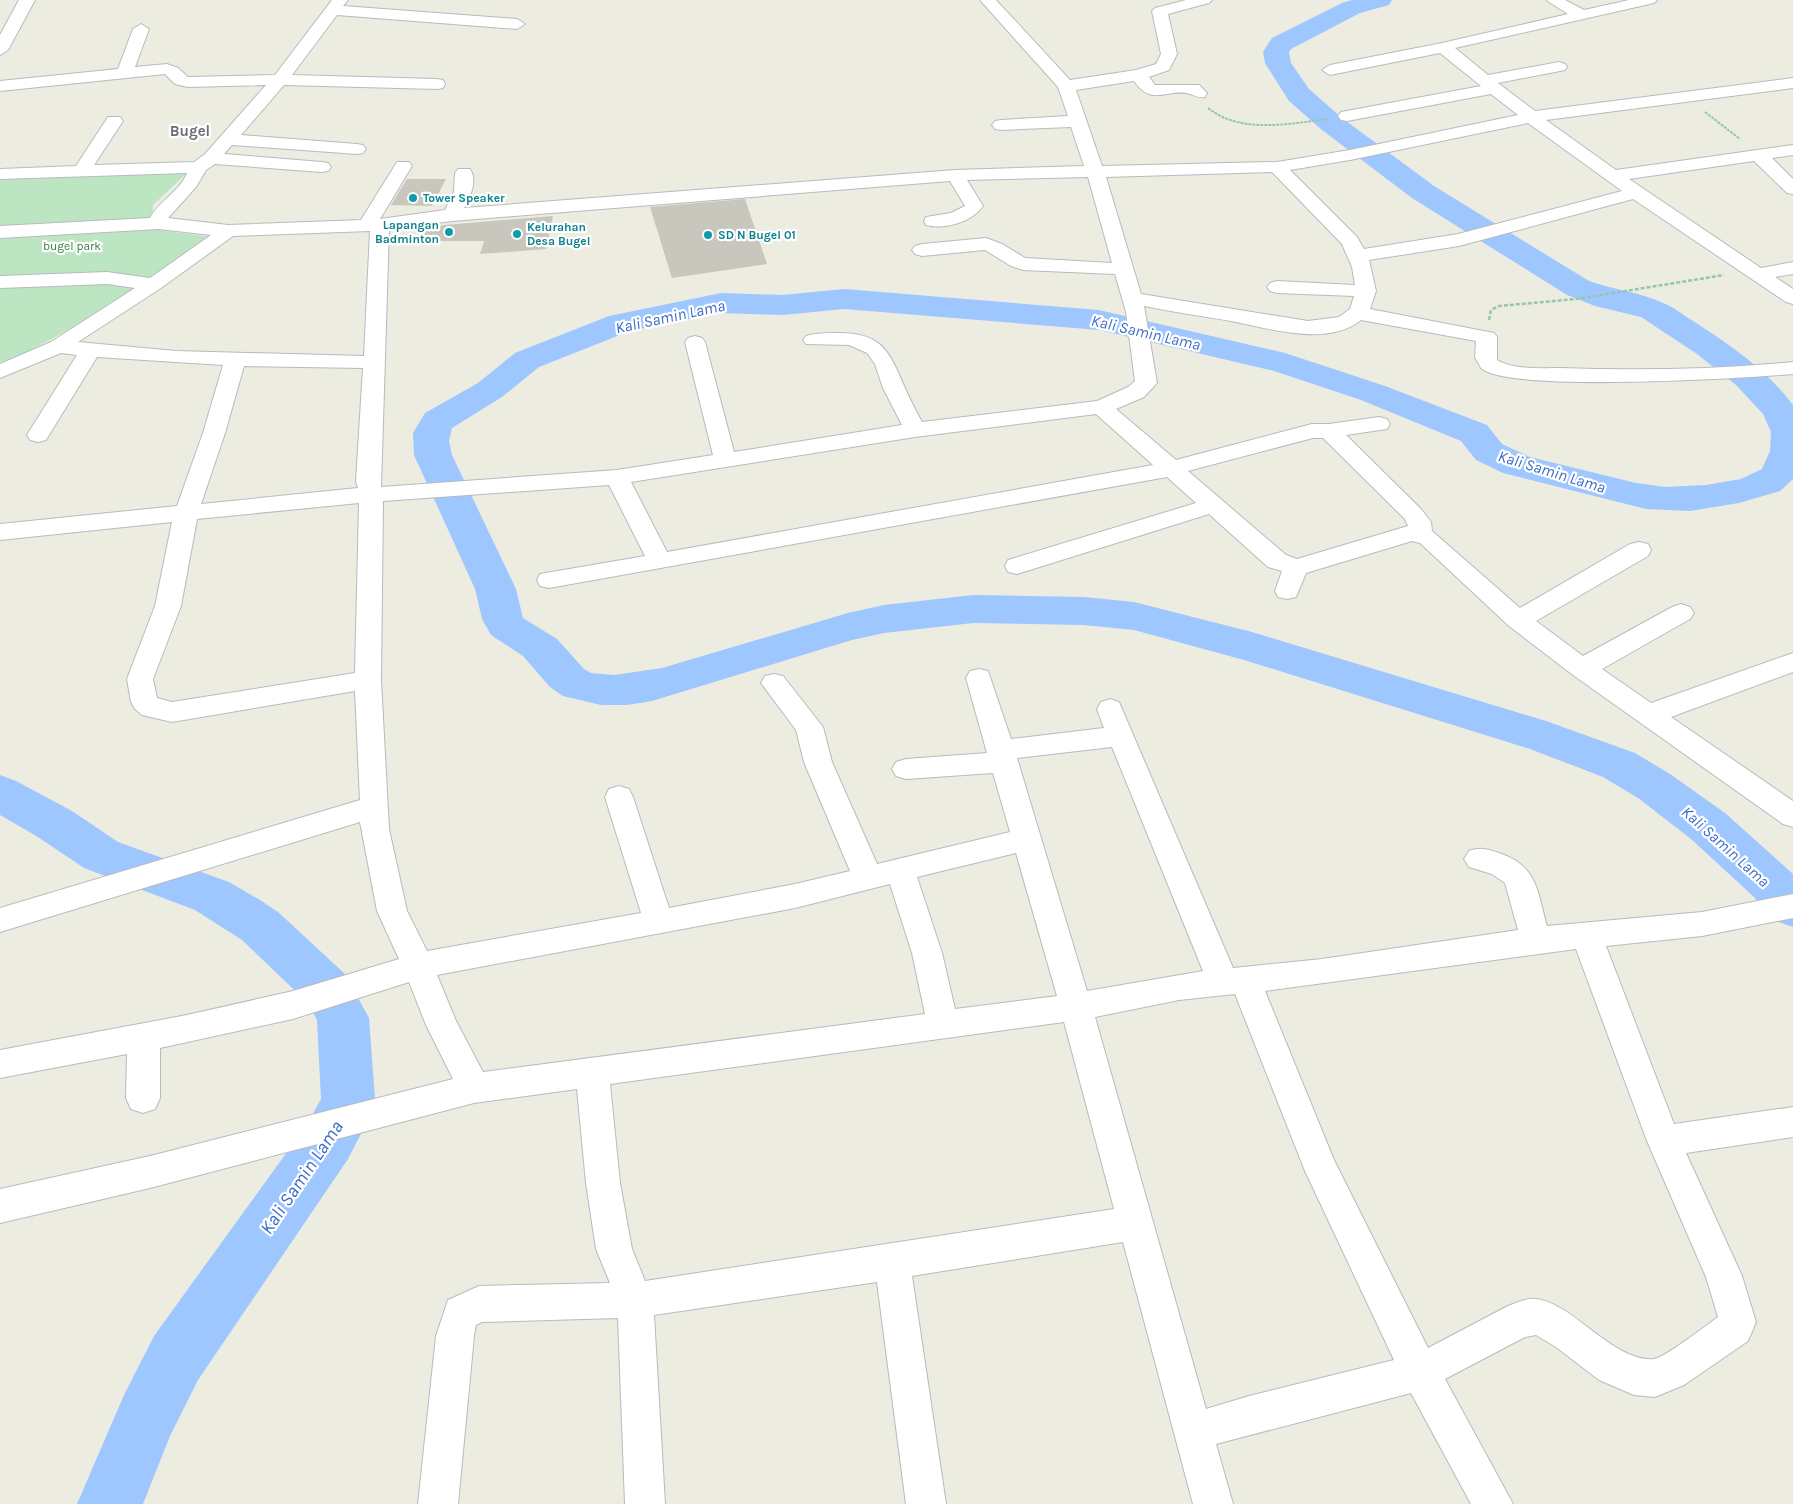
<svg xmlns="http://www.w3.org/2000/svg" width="1793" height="1504" font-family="Karla,sans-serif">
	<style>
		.green { fill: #bbe6c1 }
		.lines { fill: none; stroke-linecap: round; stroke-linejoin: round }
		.river { fill: #9ec7ff; fill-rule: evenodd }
		.building { fill: #c8c6bd }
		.minor-casing { stroke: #b8bac0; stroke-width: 2 }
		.path-far1 { stroke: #94c7a9; stroke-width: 2; stroke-dasharray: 3 1; stroke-linecap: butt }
		.path { stroke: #94c7a9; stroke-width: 2.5; stroke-dasharray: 4 2; stroke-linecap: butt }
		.minor { fill: #fff; fill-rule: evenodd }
		.culture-dot { fill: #0f9aa8; stroke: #fff; stroke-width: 2 }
		.labels { text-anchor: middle; stroke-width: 4.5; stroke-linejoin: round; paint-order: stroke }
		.far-culture-label { font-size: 12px; font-weight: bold; fill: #0d838f; stroke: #fff; text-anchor: start }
		.far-park-label { font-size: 12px; fill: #308240; stroke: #fff }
		.far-quarter-label { font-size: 15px; font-weight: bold; fill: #6a6d74; stroke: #fff }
		.water-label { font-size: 16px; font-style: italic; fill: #3c6cc7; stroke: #fff }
		.near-water-label { font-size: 19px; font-style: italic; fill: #3c6cc7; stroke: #fff }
	</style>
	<rect width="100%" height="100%" fill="#edece0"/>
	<path class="green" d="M 188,172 L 153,205 L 151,229 L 212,237 C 144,284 75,330 0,365 L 0,180 Z"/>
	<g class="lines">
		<g class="river">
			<path d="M 1352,0 L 1392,0 L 1389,5 L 1360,13 L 1291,49 L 1289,52 L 1291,63 L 1309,89 L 1342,118 L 1434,186 L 1589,281 C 1614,290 1640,292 1663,303 C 1674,307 1683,315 1693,321 C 1729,344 1767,370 1793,405 L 1793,479 L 1780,491 L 1739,503 L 1690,511 L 1646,509 L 1503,473 L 1476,460 L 1461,441 L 1361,400 L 1274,371 L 1099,330 L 844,309 L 783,315 L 721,313 L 630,331 L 539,367 L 502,397 L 452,428 L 449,441 L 452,455 L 516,589 L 523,618 L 557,639 L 584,669 L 591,673 L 614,675 L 662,668 L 848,613 L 884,605 L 973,595 L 1084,597 L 1134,602 L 1252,632 L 1546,721 L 1635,753 L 1670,774 L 1725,813 L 1793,874 L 1793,927 L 1776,921 L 1754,897 L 1691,839 L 1638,798 L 1603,777 L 1530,749 L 1244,660 L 1134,630 L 1084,625 L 973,623 L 884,633 L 852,640 L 652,701 L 627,705 L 601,705 L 563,696 L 550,687 L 523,656 L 491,635 L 482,619 L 475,589 L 414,455 L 413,433 L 425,413 L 478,383 L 515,353 L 609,316 L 721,293 L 783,295 L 844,289 L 1099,310 L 1285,353 L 1385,386 L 1487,425 L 1502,444 L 1530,457 L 1636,483 L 1665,487 L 1706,485 L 1741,479 L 1762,469 L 1770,451 L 1771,432 L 1763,414 L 1736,385 L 1697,354 L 1641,317 L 1595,306 L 1567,295 L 1412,198 L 1322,130 L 1289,101 L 1265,63 L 1263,52 L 1272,38 L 1342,3 Z"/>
			<path d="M 0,775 L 16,781 L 72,811 L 118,842 L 229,882 L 260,900 L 278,912 L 345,974 L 369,1018 L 375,1099 L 363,1130 L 348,1159 L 198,1380 L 170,1436 L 143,1504 L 77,1504 L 124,1395 L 154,1336 L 308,1123 L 321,1099 L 317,1020 L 309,1004 L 242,940 L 195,910 L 84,868 L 38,837 L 0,815 Z"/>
		</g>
	</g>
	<g class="building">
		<path d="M 407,179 L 446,179 L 432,206 L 391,205 Z"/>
		<path d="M 745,199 L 767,264 L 672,278 L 650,207 Z"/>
		<path d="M 553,216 L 546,249 L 480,254 L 484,241 L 416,241 L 422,227 Z"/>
	</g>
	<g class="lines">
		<g class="minor-casing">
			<g id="minor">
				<path d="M 19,0 L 35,0 L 8,50 L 0,55 L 0,35 Z"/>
				<path d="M 332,0 L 348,0 L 343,6 L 517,19 L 525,24 L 517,29 L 337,15 L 292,75 L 437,79 L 443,80 L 445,84 L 443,88 L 437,89 L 284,85 L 241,135 L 357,144 L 363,145 L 366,149 L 363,153 L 357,154 L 232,145 L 224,154 L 322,162 L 328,163 L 331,167 L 328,171 L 322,172 L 215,164 L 206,170 L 196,187 L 168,218 L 228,225 L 361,220 L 397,162 L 409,162 L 412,166 L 380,219 L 445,210 L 454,192 L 455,173 L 458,169 L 470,169 C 478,181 470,197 464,208 L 955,170 L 1084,166 L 1071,127 L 1001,130 L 995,129 L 992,125 L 995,121 L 1001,120 L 1068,116 L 1058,87 L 980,0 L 996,0 L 1070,80 L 1136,70 L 1156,64 L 1161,54 L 1152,11 L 1155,8 L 1186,0 L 1212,0 L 1209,3 L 1168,14 L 1177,54 L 1169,70 L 1149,77 L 1155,85 L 1199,85 L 1207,93 L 1205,97 C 1198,98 1196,96 1190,94 C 1167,87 1153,108 1134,81 L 1076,90 L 1102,166 L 1277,162 L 1350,150 L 1518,115 L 1491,94 L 1347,121 L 1341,120 L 1338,116 L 1341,112 L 1481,86 L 1440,53 L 1330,75 L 1322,70 L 1330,65 L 1442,43 L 1568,14 L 1546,0 L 1565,0 L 1584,10 L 1629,0 L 1657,0 L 1654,3 L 1455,48 L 1488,75 L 1559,62 L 1565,64 L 1567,67 L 1565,70 L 1498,83 L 1535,111 L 1793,78 L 1793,88 L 1546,120 L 1616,170 L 1793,145 L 1793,155 L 1772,158 L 1793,179 L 1793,194 L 1787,193 L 1754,161 L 1629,179 L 1761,268 L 1793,262 L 1793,274 L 1775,277 L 1793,289 L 1793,304 L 1786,302 L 1633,199 L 1459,246 L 1369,260 L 1376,291 L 1370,309 L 1494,333 L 1497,337 L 1497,360 C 1514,370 1542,368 1561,368 C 1638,371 1716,369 1793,362 L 1793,374 C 1748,378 1506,393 1481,368 L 1475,357 L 1476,341 L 1361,320 C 1327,347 1271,329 1231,321 C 1203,316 1173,312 1144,306 L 1157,383 L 1144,397 L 1116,409 L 1176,460 L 1312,424 L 1329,424 L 1379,417 L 1387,419 L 1390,424 L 1387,429 L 1346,435 L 1421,509 L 1431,522 L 1432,531 L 1520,608 L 1630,544 L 1639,542 L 1648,544 L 1651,550 L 1648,556 L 1536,621 L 1583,656 L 1672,607 L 1681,604 L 1690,607 L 1694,613 L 1690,619 L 1602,669 L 1651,703 L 1793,653 L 1793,672 L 1671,717 L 1793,801 L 1793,827 L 1783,824 L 1573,675 L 1509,626 L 1420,543 L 1412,541 L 1306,573 L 1296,597 L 1287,599 L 1278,597 L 1275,591 L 1282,571 L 1268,567 L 1209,514 L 1017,574 L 1008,572 L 1005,566 L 1008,560 L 1196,503 L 1167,477 L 549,588 L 540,586 L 537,580 L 540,574 L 645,556 L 609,485 L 383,501 L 381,680 L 389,829 L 407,911 L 427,951 L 641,913 L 605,797 L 609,789 L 619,786 L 629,789 L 633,797 L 669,908 L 795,884 L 850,871 L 804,762 L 796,730 L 761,683 L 765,676 L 774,674 L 783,676 L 823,727 L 832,762 L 877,864 L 1010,832 L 993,773 L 906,779 L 896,776 L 892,769 L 896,762 L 906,759 L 987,753 L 966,678 L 970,671 L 979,669 L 988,671 L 1011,739 L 1104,728 L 1097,709 L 1101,702 L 1110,699 L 1119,702 L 1233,968 L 1322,959 L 1518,930 L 1505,883 L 1492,874 L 1469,867 L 1464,859 L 1469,851 C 1480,847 1487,849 1499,853 C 1538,866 1537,891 1547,926 L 1702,912 L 1793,894 L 1793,918 L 1702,936 L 1606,946 L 1674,1124 L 1793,1107 L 1793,1137 L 1686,1153 L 1742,1276 L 1756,1322 L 1748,1341 L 1684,1385 L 1655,1397 L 1634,1395 L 1599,1380 L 1556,1347 L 1536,1335 L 1525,1337 L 1445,1379 L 1513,1504 L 1471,1504 L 1411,1393 L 1216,1444 L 1233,1504 L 1193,1504 L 1123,1242 L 912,1276 L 946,1504 L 906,1504 L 877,1282 L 654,1315 L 665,1504 L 625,1504 L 618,1318 L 482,1322 L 476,1325 L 474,1336 L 458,1504 L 418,1504 L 436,1336 L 448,1300 L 479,1286 L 610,1283 L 596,1249 L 586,1183 L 577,1089 L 474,1103 L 150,1188 L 0,1223 L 0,1189 L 150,1156 L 453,1079 L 426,1025 L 409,982 L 293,1019 L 160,1048 L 160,1098 L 155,1109 L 143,1113 L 131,1109 L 126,1098 L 127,1054 L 0,1078 L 0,1050 L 187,1015 L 293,991 L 399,959 L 377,911 L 360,822 L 0,932 L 0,908 L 360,800 L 355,691 L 172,722 L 142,715 L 135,709 L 131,702 L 127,679 L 155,606 L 172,522 L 0,540 L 0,524 L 177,506 L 203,433 L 223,365 L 97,357 L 46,440 L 38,442 L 30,440 L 27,435 L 77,355 L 61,353 L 0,378 L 0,364 L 51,342 L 135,288 L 107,284 L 0,288 L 0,276 L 107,272 L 150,278 L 211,235 L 159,229 L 0,238 L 0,226 L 150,218 C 159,201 180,191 187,173 L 0,179 L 0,169 L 76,166 L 108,117 L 120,117 L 123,121 L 94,165 L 194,162 L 205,154 L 266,85 L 188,87 L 175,84 L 165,74 L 0,91 L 0,81 L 118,69 L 133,29 L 141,24 L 149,29 L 135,67 L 167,64 L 178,68 L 188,77 L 275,75 ZM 1528,123 L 1622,191 L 1458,234 L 1364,249 L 1357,237 L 1290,170 L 1350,160 ZM 1272,172 L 1342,244 L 1352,267 L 1355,285 L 1277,281 L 1270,283 L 1267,287 L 1270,291 L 1277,293 L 1354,296 L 1350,309 L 1339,317 L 1308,321 L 1141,294 L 1106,177 ZM 1088,177 L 1112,263 L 1025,258 L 1002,244 L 986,238 L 922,244 L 915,246 L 912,250 L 915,254 L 922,256 L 985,250 L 1011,266 L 1023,270 L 1115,274 L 1126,312 L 1135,381 L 1128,387 L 1097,401 L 922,422 C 916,411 910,400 905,388 C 889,351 882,332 836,333 C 826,333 816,333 806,336 L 803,340 L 806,344 L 849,345 L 867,353 L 875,364 L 883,388 L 902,425 L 734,452 L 705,342 L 702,338 L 695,336 L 688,338 L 685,342 L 713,455 L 617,470 L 381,487 L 389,229 L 452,221 L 950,181 L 965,206 L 951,213 L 926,217 L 924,221 L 926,225 C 945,230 972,222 983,206 L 967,180 ZM 370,231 L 364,356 L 176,351 L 78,342 L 161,288 L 233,236 ZM 244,366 L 363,368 L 356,481 L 358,488 L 201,504 L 225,433 ZM 1096,414 L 1153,465 L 667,552 L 631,482 L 915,437 ZM 1313,438 L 1323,438 L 1405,519 L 1408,526 L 1297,559 L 1286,555 L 1188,471 ZM 359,503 L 355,673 L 172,702 L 157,698 L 153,679 L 181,606 L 197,519 ZM 1112,747 L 1203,971 L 1087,991 L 1017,758 ZM 1016,853 L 1057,996 L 955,1009 L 942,953 L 917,877 ZM 890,884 L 912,953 L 925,1014 L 483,1072 L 456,1021 L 437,975 L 795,908 ZM 1576,949 L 1647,1141 L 1706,1277 L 1718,1317 C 1707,1325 1664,1358 1654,1359 C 1623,1362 1589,1325 1562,1309 C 1555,1305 1546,1300 1537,1299 C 1527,1298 1517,1302 1508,1306 L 1428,1348 L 1334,1160 L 1265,991 ZM 1235,994 L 1305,1171 L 1394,1360 L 1249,1396 L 1206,1409 L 1095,1017 L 1179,1000 ZM 1064,1022 L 1114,1209 L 645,1281 L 632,1249 L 620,1183 L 610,1084 Z"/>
			</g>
		</g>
		<g class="path-far1">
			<path d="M 1208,108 C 1240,134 1289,124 1327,119"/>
			<path d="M 1705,112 L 1740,139"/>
		</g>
		<path class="path" d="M 1489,320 L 1491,310 L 1499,306 L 1576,299 L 1724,275"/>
		<use href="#minor" class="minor"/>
	</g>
	<g class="culture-dot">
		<circle cx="413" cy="198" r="5"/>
		<circle cx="449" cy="232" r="5"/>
		<circle cx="517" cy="234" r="5"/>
		<circle cx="708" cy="235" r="5"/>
	</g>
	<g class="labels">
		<g class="far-culture-label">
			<text x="423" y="202">Tower Speaker</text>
			<text x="439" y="229" text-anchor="end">Lapangan<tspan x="439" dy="14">Badminton</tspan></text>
			<text x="527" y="231">Kelurahan<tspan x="527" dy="14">Desa Bugel</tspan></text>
			<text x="718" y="239">SD N Bugel 01</text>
		</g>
		<g class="far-park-label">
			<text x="72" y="250">bugel park</text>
		</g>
		<g class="far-quarter-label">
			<text x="190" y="136">Bugel</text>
		</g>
		<g class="water-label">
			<text transform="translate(670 316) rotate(-12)" y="6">Kali Samin Lama</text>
			<text transform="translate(1146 332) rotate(13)" y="6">Kali Samin Lama</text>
			<text transform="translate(1552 471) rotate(17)" y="6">Kali Samin Lama</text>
			<text transform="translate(1726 846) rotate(42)" y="6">Kali Samin Lama</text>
		</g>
		<g class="near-water-label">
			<text transform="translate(301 1177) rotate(-56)" y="7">Kali Samin Lama</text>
		</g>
	</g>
</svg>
